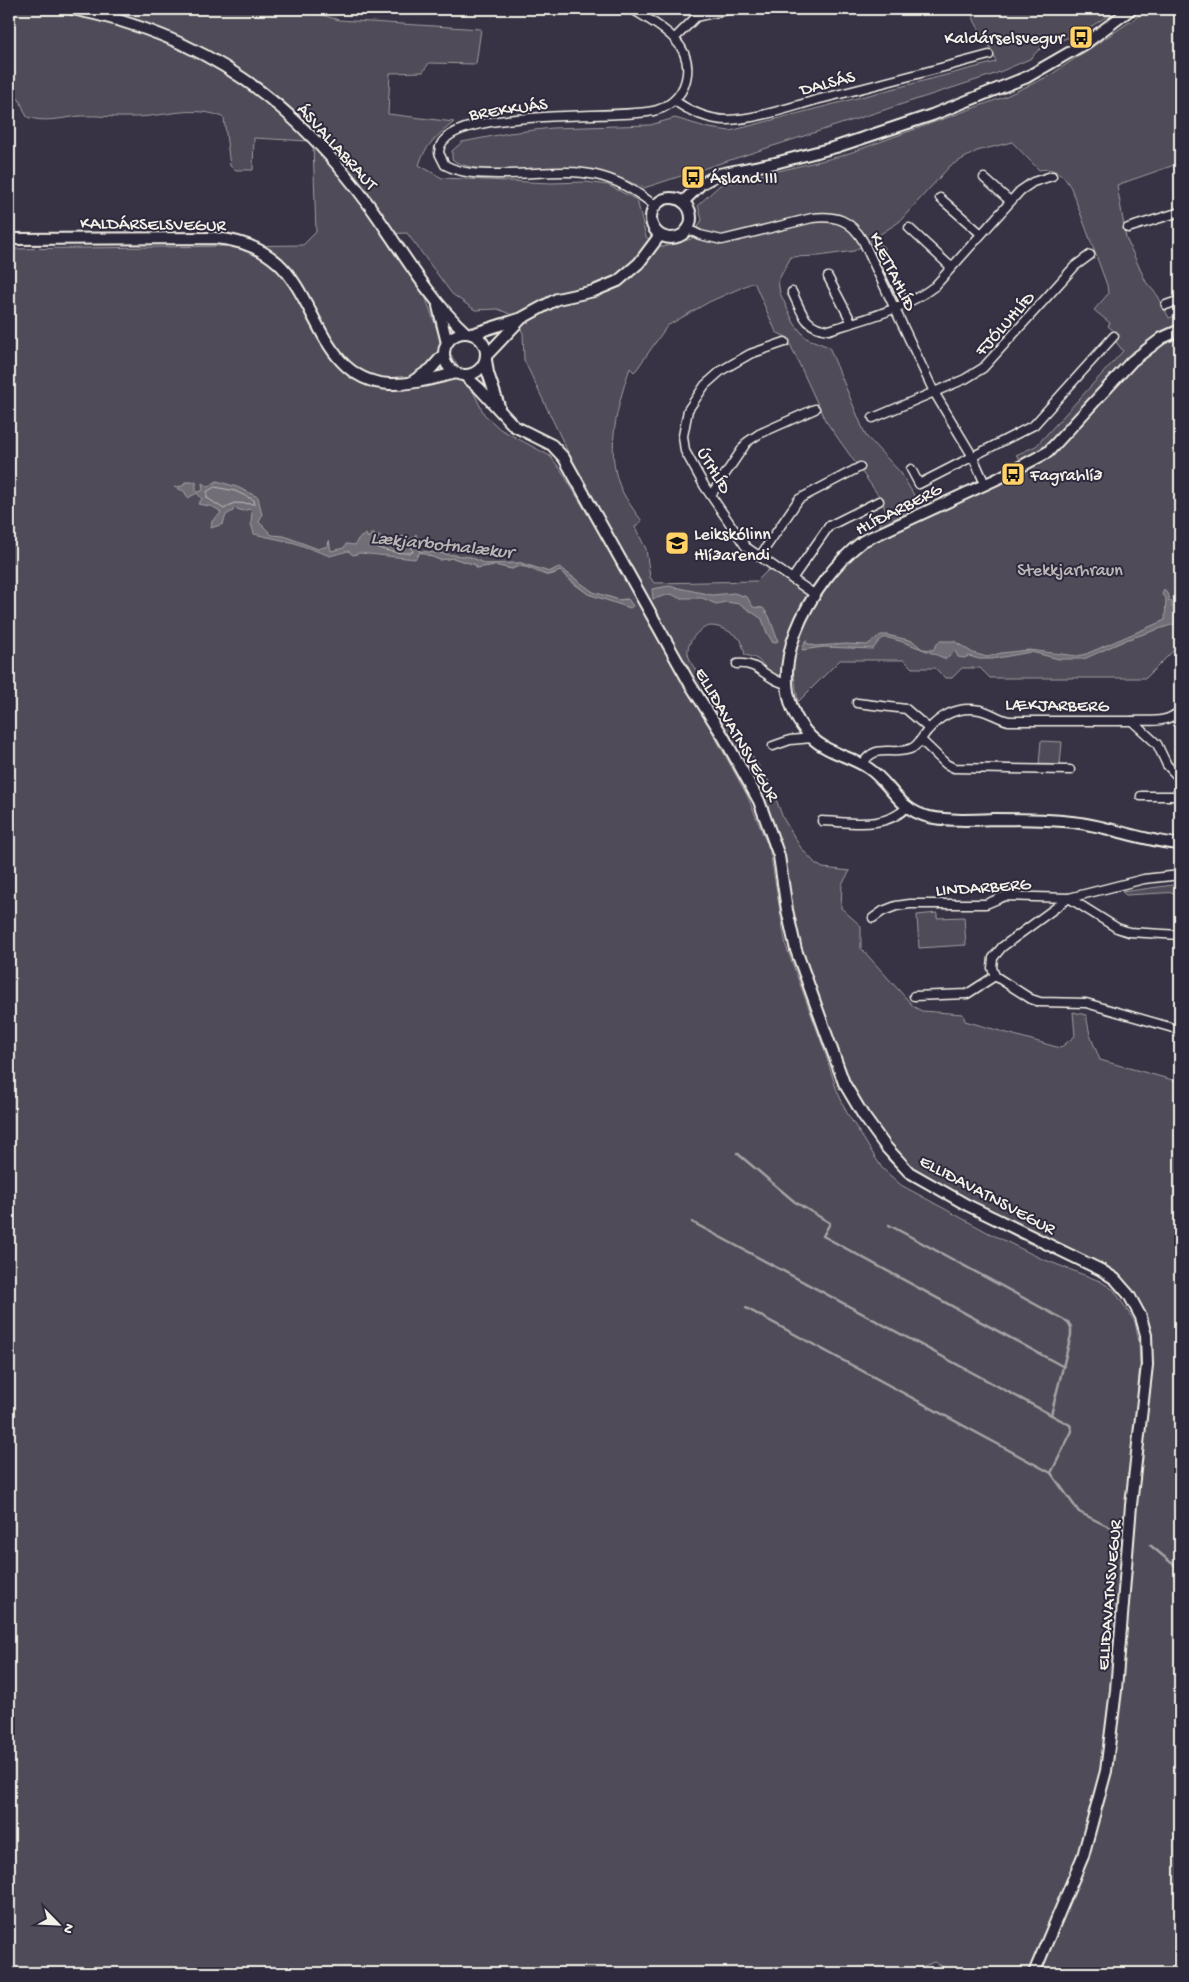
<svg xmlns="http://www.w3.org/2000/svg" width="1189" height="1982" font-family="'Gochi Hand',sans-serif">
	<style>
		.green { fill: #504b59; stroke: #a29ea0; fill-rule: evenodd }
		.water { fill: #726e77; stroke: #a6a2a4 }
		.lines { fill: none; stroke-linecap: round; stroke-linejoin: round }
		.shore { stroke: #c0bdbb; stroke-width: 1 }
		.stream { stroke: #a6a2a4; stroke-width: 2.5 }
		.street-casing { stroke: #f4f1e8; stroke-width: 11 }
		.secondary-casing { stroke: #f4f1e8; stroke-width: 14 }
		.street { stroke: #2f2a3d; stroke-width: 8 }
		.secondary { stroke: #2f2a3d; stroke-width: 10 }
		.labels { text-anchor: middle; stroke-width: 4; stroke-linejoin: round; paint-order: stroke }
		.poi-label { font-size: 18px; fill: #f4f1e8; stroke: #2f2a3d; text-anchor: start }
		.street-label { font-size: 18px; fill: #f4f1e8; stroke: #2f2a3d }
		.park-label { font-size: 18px; fill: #bbb7b6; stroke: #2f2a3d }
		.water-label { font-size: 19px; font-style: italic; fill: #bab6b5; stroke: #2f2a3d }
	</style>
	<rect width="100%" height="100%" fill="#373244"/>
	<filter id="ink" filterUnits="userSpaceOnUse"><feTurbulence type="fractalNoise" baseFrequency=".02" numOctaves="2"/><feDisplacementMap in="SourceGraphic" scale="10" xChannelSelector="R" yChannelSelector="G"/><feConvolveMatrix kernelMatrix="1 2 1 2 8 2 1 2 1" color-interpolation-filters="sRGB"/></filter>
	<g filter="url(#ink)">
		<g class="green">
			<path d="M 9,9 L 302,9 L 339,20 L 481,29 L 476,64 L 429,63 L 423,72 L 390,73 L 388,114 L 454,122 C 438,135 425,145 419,165 L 442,178 L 551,183 L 586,182 L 608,185 L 637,200 L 646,237 L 663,247 L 691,239 L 702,220 L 698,205 L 720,185 L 841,156 L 1004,97 L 1049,76 L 1149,9 L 1180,9 L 1180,163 L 1117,185 L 1126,238 L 1146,282 L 1158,296 L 1169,318 L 1180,314 L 1180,325 C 1159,340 1137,354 1117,371 C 1083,399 1061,439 1022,461 L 1016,455 L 1036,446 L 1123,351 L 1116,342 L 1116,333 L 1108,326 L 1110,323 L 1094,310 L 1108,294 L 1107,285 L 1071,188 C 1063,174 1056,167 1039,170 L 1012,142 L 977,151 L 950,166 L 899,222 L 854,251 L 819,256 L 791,257 L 778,281 L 780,293 L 794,323 L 806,338 L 829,347 L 866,436 L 901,473 L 914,495 L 917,506 L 879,527 L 886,512 L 881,499 L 825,420 L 790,344 L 786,337 L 776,332 L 754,282 L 709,302 L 667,326 L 637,369 L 634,372 L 630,368 C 619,400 608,440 616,474 C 619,490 632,508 642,521 L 635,527 L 646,549 L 650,577 L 654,583 L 757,581 L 768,570 L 772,570 L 807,595 L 808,597 L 867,544 L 1041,462 L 1056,451 C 1092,413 1133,355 1180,334 L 1180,644 L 1146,678 L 990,678 L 980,668 L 962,668 L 952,678 L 945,678 L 935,668 L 912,668 L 904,660 L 840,660 L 798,702 L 794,675 L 783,674 L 782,679 C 770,679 766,665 757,659 C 754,657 749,656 745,655 L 741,640 C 733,633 723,627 712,626 C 700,626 686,642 688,654 C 689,658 691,662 693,666 L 770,783 L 783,818 L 801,848 L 816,864 L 823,868 L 850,871 L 842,884 L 841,908 L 861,926 L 861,948 L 914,1007 L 922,1011 L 963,1014 L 965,1021 L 1060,1048 L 1075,1036 L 1073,1012 L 1086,1015 L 1090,1035 L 1100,1060 L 1180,1082 L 1180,1973 L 1038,1973 C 1068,1911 1092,1847 1108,1780 L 1148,1339 L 1127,1292 L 1096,1271 L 1028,1243 L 908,1179 L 889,1161 L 865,1126 L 847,1094 L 800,962 L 770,829 L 586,490 L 524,360 L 523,333 L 512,315 L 498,309 L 475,310 L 452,294 L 407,233 L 381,234 L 424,293 L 439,335 L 471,387 L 484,414 L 500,429 L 550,456 L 561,470 L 643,606 L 747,795 L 770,851 L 786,946 L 824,1049 L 836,1088 L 847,1113 L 882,1168 L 901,1185 L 989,1233 L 1040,1258 L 1100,1281 L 1114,1290 L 1135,1322 L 1139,1342 L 1140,1365 L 1114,1668 L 1100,1781 L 1086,1836 L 1063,1900 L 1030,1973 L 955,1973 L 934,1962 L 907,1973 L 9,1973 L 9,249 L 303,245 L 316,232 L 313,145 L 308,141 L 254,138 L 253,170 L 236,170 L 230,166 L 224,118 C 196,104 163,117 134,117 C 116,118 98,115 80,116 C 62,118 44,123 27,117 L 19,99 L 12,98 L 14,67 L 9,67 ZM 417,542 L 419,551 L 471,557 L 485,564 L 521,563 L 549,572 L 559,567 L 593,592 L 619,600 L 626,599 L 628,605 L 588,594 L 569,580 L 561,571 C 556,572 552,576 546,575 C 533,572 525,562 512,569 L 495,565 L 476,568 L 476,565 L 453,558 L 440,560 L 420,552 L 418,556 Z"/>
			<path d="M 970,9 L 1118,9 C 1103,19 1087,30 1070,37 C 1058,42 1038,45 1032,58 L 995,74 L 644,188 C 623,179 601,170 578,168 C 550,166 470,177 452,159 L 452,151 L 462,142 L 509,133 L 552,128 L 650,125 L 675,118 L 709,128 L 730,131 L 996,62 C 991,42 975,29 970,9 Z"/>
			<path d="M 1041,741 L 1062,742 L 1060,765 L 1039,764 Z"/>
			<path d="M 1180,884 L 1180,892 L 1126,895 L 1122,892 Z"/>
			<path d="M 937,913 L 937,918 L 964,917 L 966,945 L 919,948 L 917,915 Z"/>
		</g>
		<g class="water">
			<path d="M 217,481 L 237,487 L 258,497 L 262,515 L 259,522 L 272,535 L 284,536 L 318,549 L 328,546 L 329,540 L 331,551 L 344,548 L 346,544 L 355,545 L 358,539 L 366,534 L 368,538 L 372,533 L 375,535 L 373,541 L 376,540 L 379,535 L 386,539 L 400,539 L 402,536 L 413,539 L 416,534 L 419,551 L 471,557 L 485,564 L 521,563 L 549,572 L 559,567 L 593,592 L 619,600 L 628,599 L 633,606 L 630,608 L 588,594 L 560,571 L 547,575 C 535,570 524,562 512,569 L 495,565 L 476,568 L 476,565 L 453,558 L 440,560 L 420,552 L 415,559 L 360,553 L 353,555 L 348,551 L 330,556 L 295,543 L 254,534 L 251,523 L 252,512 L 249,509 L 243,511 L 234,508 L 233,511 L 226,515 L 223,524 L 211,528 L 212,521 L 221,513 C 215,505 206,506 198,504 L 202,499 L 197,493 L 188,498 L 184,491 L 174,487 L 183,486 L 185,482 L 196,482 L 196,491 L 199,492 L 203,490 L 202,483 L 208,487 Z"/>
			<path d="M 669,586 L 712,595 L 734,593 L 747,597 L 753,607 L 763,608 L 769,616 L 778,641 L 773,643 L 767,633 L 762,619 L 740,604 L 726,602 L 716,604 L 702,598 L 679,598 L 671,594 L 653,599 L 652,589 Z"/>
			<path d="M 1164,589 L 1170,598 L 1168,600 L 1172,602 L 1172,607 L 1179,607 L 1180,622 L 1126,640 L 1084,659 L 1059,659 L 1031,652 L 992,659 L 979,659 L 969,656 L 964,658 L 958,657 L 955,651 L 946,659 C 937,655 892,636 884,638 C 879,639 876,646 873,649 L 824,647 L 802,650 L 806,640 L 806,643 L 815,646 L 846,644 L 867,645 L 881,635 L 887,635 L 913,641 L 922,649 L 933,650 L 939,641 L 954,641 L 973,653 L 987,657 L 1001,653 L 1029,650 L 1077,656 L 1086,654 L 1165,620 L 1166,598 L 1162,595 Z"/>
		</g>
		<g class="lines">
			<g class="shore">
				<path d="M 215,487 L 235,491 L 254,500 L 255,504 L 234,503 L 224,509 L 207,498 L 207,492 Z"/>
				<path d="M 381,543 L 410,543 L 413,552 C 407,555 385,551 378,548 Z"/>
			</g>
			<g class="stream">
				<path d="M 737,1153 L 795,1202 L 830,1223 L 823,1236 L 1064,1367"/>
				<path d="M 692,1222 L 1070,1425 L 1072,1431 L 1051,1473"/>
				<path d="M 889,1225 L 1068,1322 L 1071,1327 L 1071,1335 L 1051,1415"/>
				<path d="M 746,1308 L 1051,1473 L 1079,1512 L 1117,1531"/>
				<path d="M 1150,1545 L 1180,1570"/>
			</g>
			<g class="street-casing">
				<g id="street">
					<path d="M 632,9 C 655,24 691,40 687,74 C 685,92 673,105 657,110 C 624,121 438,104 439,153 L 445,165 C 462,174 480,174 498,174 C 565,174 599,160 655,206"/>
					<path d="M 675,38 L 696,17 L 732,9"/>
					<path d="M 675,101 C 689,111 709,120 727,120 C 758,119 790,107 820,99 C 877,85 933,70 989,55"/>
					<path d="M 984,178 L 1010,201"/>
					<path d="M 940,198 L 980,233"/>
					<path d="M 909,228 L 951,267"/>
					<path d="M 1128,228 L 1180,212"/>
					<path d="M 688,229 L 700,235 L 722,240 L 812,218 C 836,215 851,220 863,241 L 934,392 L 973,457 L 985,484"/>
					<path d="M 879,250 L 905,304"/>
					<path d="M 828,277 L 852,323"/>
					<path d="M 792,292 C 802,312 804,328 829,330 C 865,319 905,309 935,286 L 1020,191 L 1033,182 L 1052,176"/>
					<path d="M 1166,305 L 1180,300"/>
					<path d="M 785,342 L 750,354 L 722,370 L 705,385 L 688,410 L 683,436 L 685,451 L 705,487 L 746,547 L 814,594"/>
					<path d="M 873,418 L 965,379 L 983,368 L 1075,266 L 1090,255"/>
					<path d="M 911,469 L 919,484 L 1034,425 L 1114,336"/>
					<path d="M 711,495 L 747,442 L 759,434 L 815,409"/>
					<path d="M 760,556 L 799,499 L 860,467"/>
					<path d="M 792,579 L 829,526 L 879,501"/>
					<path d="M 737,664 C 759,661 768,682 788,684"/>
					<path d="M 857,703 L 906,709 L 929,729"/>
					<path d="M 1132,721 C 1151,720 1165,724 1180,711"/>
					<path d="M 921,740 L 946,764 L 954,768 L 1070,770"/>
					<path d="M 773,746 L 790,740 L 812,738"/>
					<path d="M 862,765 C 875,742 890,756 910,749 C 919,746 922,736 928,730 C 942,714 959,706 980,710 C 990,712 999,719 1009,721 L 1132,721 L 1157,744 L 1167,765 L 1180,779"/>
					<path d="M 1141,796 L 1180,796"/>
					<path d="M 822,821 C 851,822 886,830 908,806"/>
					<path d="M 1180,875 L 1144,879 L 1069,898 L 1002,947 L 993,958 L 992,968 L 995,976 L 1031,999 L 1040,1002 L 1086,1003 L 1180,1030"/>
					<path d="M 873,918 L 883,911 L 896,906 L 910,904 L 986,904 L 1005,896 L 1069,898 L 1117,928 L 1129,932 L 1180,935"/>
					<path d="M 914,996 L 967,994 L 995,976"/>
				</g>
			</g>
			<g class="secondary-casing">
				<g id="secondary">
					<path d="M 72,9 C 205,35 294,101 372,209 C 402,251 428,298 466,333"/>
					<circle cx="671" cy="218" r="20"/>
					<path d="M 683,202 L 701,184 L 719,174 L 775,163 L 836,147 L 932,115 L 1027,77 L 1086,43 L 1131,9"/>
					<path d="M 9,239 L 215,238 C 239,240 260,247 278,263 C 318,300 322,380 389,384 C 412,385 434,378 456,373"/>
					<path d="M 438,306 L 447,343"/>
					<path d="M 1180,330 L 1162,338 L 1132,361 L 1048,452 L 999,478 L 863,541 C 811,581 753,678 811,737 C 827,753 850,756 868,768 C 891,783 898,810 929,817 C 950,821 972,820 993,819 C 1022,819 1052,819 1080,823 C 1114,828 1147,842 1180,844"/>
					<circle cx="465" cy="354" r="21"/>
					<path d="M 472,334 L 522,318 L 557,299 L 594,291 L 618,281 L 639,263 L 660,235"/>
					<path d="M 486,356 L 520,320"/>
					<path d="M 486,360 L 488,373 L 499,406"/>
					<path d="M 464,375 L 479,388 L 514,426 L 552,445 L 564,458 L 690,684 L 723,736 L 759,801 L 779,856 L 787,910 L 796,950 L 844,1083 L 863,1115 L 886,1147 L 909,1172 L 967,1205 L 1101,1270 L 1115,1279 L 1129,1295 L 1141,1317 L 1146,1335 L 1147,1365 L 1131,1505 L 1116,1690 L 1106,1771 L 1083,1856 L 1034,1973"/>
					<path d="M 413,381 L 431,369 L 444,354"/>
				</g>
			</g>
			<use href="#street" class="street"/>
			<use href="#secondary" class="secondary"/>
		</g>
	</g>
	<defs>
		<g id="bus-square" transform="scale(1.25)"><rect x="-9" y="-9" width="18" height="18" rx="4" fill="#ffd166" stroke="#2f2a3d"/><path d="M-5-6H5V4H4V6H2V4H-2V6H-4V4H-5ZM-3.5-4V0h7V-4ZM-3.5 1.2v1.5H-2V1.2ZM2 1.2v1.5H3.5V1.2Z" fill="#111"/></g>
		<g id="school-square" transform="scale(1.25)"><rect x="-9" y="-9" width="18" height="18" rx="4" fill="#ffd166" stroke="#2f2a3d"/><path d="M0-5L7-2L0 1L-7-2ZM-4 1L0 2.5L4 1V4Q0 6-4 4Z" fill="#111"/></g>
	</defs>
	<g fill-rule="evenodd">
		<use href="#bus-square" x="1081" y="37"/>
		<use href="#bus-square" x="693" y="177"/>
		<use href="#bus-square" x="1013" y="474"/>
		<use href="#school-square" x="677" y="543"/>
	</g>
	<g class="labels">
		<g class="poi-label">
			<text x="1064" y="43" text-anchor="end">Kaldárselsvegur</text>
			<text x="710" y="183">Ásland III</text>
			<text x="1030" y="480">Fagrahlíð</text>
			<text x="694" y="539">Leikskólinn<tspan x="694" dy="21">Hlíðarendi</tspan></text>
		</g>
		<g class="street-label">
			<text transform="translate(827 82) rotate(-15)" y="6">DALSÁS</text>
			<text transform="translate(508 108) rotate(-8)" y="6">BREKKUÁS</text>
			<text transform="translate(338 146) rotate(48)" y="6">ÁSVALLABRAUT</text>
			<text transform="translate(153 223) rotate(1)" y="6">KALDÁRSELSVEGUR</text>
			<text transform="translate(894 271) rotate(64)" y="6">KLETTAHLÍÐ</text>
			<text transform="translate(1004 323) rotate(-48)" y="6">FJÓLUHLÍÐ</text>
			<text transform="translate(715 470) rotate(59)" y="6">ÚTHLÍÐ</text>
			<text transform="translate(898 508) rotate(-27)" y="6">HLÍÐARBERG</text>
			<text transform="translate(1057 704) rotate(1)" y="6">LÆKJARBERG</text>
			<text transform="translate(738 734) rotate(60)" y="6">ELLIÐAVATNSVEGUR</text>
			<text transform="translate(983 886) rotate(-4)" y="6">LINDARBERG</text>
			<text transform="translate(988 1194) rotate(28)" y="6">ELLIÐAVATNSVEGUR</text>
			<text transform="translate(1108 1595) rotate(-85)" y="6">ELLIÐAVATNSVEGUR</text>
		</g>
		<g class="park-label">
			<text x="1070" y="575">Stekkjarhraun</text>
		</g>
		<g class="water-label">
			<text transform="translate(442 543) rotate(6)" y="7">Lækjarbotnalækur</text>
		</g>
	</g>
	<rect width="1189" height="1982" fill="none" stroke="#2f2a3d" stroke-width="30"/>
	<rect x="15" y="15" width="1159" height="1952" fill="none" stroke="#f4f1e8" stroke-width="2" filter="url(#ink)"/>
	<g transform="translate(58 1924) rotate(114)" stroke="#2f2a3d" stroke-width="4" paint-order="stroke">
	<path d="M0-4L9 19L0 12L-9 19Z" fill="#f4f1e8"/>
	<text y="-8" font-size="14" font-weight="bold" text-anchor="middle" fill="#f4f1e8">N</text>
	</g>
</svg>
